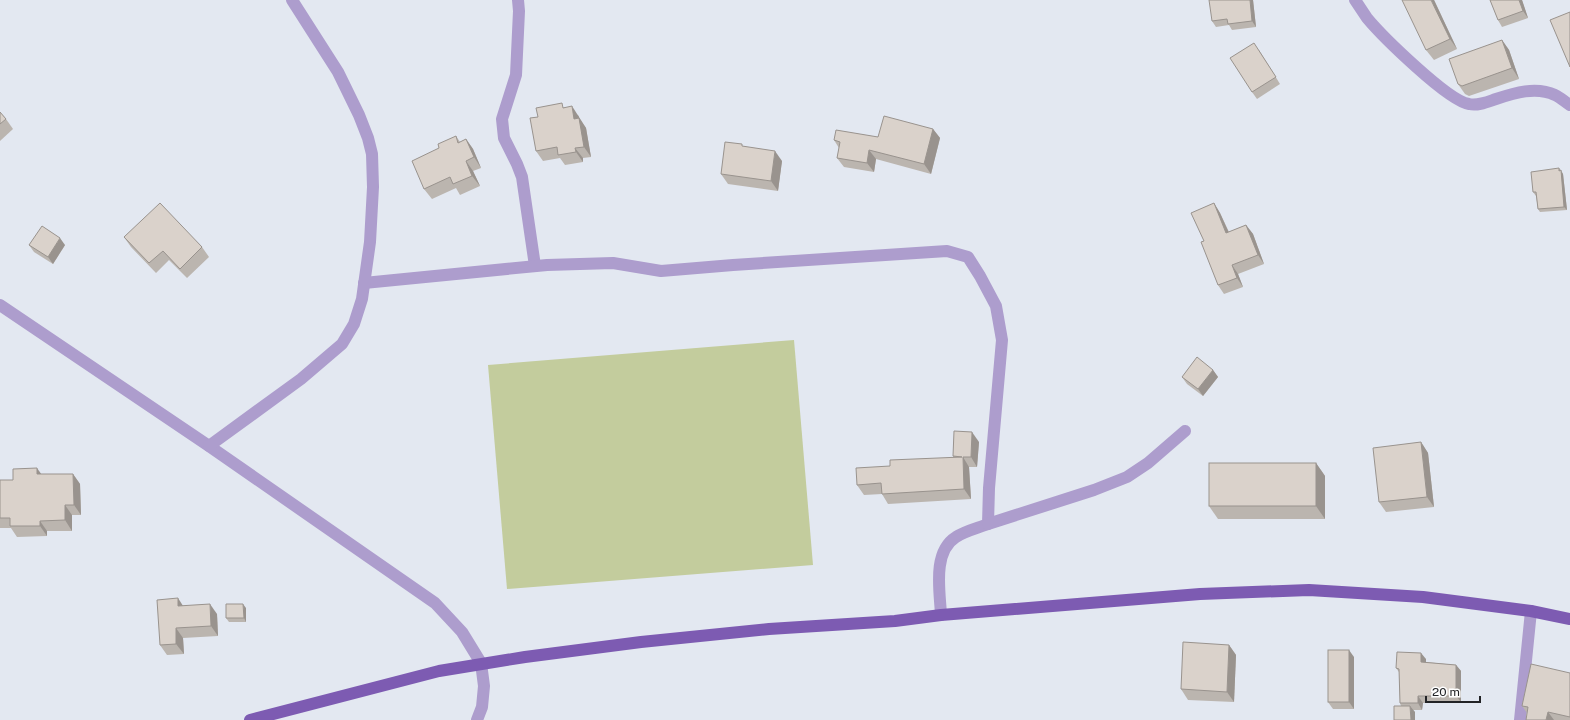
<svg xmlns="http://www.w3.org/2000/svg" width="1570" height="720" font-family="'Public Sans',sans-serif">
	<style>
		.park { fill: #c3cc9d }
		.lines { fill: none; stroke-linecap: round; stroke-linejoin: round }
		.street { stroke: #ad9dcd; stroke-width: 12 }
		.primary { stroke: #7d5bb2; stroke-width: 12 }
		.wall { fill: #bbb5af }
		.shaded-wall { fill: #99938e }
		.building { fill: #dad2cb; stroke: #99938e }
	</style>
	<rect width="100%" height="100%" fill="#e3e8f1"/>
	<path class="park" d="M 794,340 L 813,565 L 507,589 L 488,365 Z"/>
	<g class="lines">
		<g class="street">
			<path d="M 518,0 L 519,11 L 516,75 L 502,119 L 504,138 L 517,164 L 522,177 L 535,266"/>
			<path d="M 1355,0 C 1359,6 1363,12 1367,18 C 1382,36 1448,101 1469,104 C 1478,106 1487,102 1496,99 C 1514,93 1536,86 1555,95 C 1560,97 1565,102 1570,105"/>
			<path d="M 364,283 L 547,265 L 613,263 L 661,271 L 733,265 L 947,251 L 968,257 L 980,276 L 996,306 L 1002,340 L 989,488 L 988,524 C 978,528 965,531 956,537 C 932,552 940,592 941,615"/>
			<path d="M 0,305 L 209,446 L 435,603 L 462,632 L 481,663 L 484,686 L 482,707 L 477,720"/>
			<path d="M 209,446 L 301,379 L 342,344 L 354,324 L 362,299 L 370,242 L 373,187 L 372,154 L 368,138 L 359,115 L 338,72 L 292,0"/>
			<path d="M 988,524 L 1094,490 L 1127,477 L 1148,463 L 1185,431"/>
			<path d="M 1520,720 L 1531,611"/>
		</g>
		<path class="primary" d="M 250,720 L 439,671 L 525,657 L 641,642 L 769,629 L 895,621 L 941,615 L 1200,594 L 1309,590 L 1423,597 L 1531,611 L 1570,619"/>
	</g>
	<g class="wall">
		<path d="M 1253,0 L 1256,27 L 1232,30 L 1229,25 L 1216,27 L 1212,21 Z"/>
		<path d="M 1434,0 L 1457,49 L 1434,60 L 1426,50 Z"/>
		<path d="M 1490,0 L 1522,0 L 1528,18 L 1502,27 L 1498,20 Z"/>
		<path d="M 1502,40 L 1509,50 L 1519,79 L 1469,96 L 1465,94 L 1458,84 Z"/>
		<path d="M 1259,50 L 1280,84 L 1257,99 L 1252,92 Z"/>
		<path d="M 565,107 L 579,116 L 579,118 L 586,128 L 591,157 L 583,158 L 583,162 L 565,165 L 560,158 L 543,161 L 536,151 L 538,117 Z"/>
		<path d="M 0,112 L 6,119 L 13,129 L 0,141 Z"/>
		<path d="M 933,129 L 940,138 L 931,174 L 876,159 L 874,172 L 844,167 L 837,158 L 839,148 L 834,140 L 878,137 Z"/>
		<path d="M 456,136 L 460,142 L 466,139 L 473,149 L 481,168 L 473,171 L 480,186 L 460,195 L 456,188 L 432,199 L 424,189 L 439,148 Z"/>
		<path d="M 744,146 L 782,161 L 778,191 L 728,184 L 721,174 Z"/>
		<path d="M 1561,170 L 1563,174 L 1567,210 L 1540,212 L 1538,209 L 1536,196 L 1533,192 Z"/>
		<path d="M 1214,203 L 1220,213 L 1229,232 L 1246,225 L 1253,234 L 1264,264 L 1238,274 L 1243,287 L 1224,294 L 1218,285 L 1204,241 Z"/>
		<path d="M 124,237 L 202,247 L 209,257 L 187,278 L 169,260 L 156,273 L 131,247 Z"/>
		<path d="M 29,245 L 65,245 L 53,264 L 34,252 Z"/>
		<path d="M 1213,370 L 1218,377 L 1203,396 L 1187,384 L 1182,377 Z"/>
		<path d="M 979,442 L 977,467 L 969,467 L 971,499 L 888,504 L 882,494 L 864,495 L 857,485 L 890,466 L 953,457 L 953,456 Z"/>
		<path d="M 1421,442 L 1428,453 L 1434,507 L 1386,512 L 1379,502 Z"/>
		<path d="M 1316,463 L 1325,476 L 1325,519 L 1218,519 L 1209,506 Z"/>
		<path d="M 41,474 L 73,474 L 80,484 L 81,515 L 72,515 L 72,531 L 47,531 L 47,536 L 17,537 L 11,528 L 0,528 L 0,480 L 13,480 Z"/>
		<path d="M 183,606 L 217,614 L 218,636 L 183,638 L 184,654 L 167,655 L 160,645 Z"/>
		<path d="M 246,608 L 246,622 L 229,622 L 226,618 Z"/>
		<path d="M 1229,645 L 1236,655 L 1234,702 L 1188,700 L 1181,689 Z"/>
		<path d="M 1354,657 L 1354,709 L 1333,709 L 1328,702 Z"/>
		<path d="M 1426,659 L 1426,662 L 1456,665 L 1461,671 L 1461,702 L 1423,703 L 1422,710 L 1413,710 L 1415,712 L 1401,706 L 1400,703 L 1399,672 L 1396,668 Z"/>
		<path d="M 1570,673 L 1570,720 L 1526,720 L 1527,713 L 1522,706 Z"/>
	</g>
	<g class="shaded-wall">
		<path d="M 1250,0 L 1253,0 L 1256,27 L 1252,21 Z"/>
		<path d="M 1431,0 L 1434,0 L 1457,49 L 1450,39 Z"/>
		<path d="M 1519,0 L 1522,0 L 1528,18 L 1523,11 Z"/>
		<path d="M 1502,40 L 1509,50 L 1519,79 L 1512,68 Z"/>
		<path d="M 572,106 L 586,128 L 591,157 L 584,147 L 574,119 Z"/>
		<path d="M 933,129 L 940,138 L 931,174 L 924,164 Z"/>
		<path d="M 466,139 L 473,149 L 481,168 L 474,157 Z"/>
		<path d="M 575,148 L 583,158 L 583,162 L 576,152 Z"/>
		<path d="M 869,150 L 876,159 L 874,172 L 867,163 Z"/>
		<path d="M 775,151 L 782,161 L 778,191 L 771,181 Z"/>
		<path d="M 466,161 L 473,171 L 480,186 L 472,176 Z"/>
		<path d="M 1559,168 L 1563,174 L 1567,210 L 1564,207 Z"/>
		<path d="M 1214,203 L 1220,213 L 1233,242 L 1226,233 Z"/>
		<path d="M 1246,225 L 1253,234 L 1264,264 L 1258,255 Z"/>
		<path d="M 60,238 L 65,245 L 53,264 L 48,257 Z"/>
		<path d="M 1232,265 L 1238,274 L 1243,287 L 1237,278 Z"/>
		<path d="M 1213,370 L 1218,377 L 1203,396 L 1198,389 Z"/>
		<path d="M 972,432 L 979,442 L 977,467 L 971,457 Z"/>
		<path d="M 1421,442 L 1428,453 L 1434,507 L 1427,497 Z"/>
		<path d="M 963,457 L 969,467 L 971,499 L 964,489 Z"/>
		<path d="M 1316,463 L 1325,476 L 1325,519 L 1316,506 Z"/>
		<path d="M 37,468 L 44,478 L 37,474 Z"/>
		<path d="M 73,474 L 80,484 L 81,515 L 74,505 Z"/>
		<path d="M 65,505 L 72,515 L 72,531 L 65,520 Z"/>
		<path d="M 40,521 L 47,531 L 47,536 L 40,526 Z"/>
		<path d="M 178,598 L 185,609 L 178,606 Z"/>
		<path d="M 210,604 L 217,614 L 218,636 L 211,626 Z"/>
		<path d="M 243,604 L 246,608 L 246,622 L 244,618 Z"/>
		<path d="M 176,628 L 183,638 L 184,654 L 176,644 Z"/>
		<path d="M 1229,645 L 1236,655 L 1234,702 L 1227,692 Z"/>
		<path d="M 1349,650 L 1354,657 L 1354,709 L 1349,702 Z"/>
		<path d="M 1421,653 L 1426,659 L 1426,669 L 1421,662 Z"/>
		<path d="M 1456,665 L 1461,671 L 1461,702 L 1456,696 Z"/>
		<path d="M 1418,696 L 1423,703 L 1422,710 L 1418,703 Z"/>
		<path d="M 1410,706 L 1415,712 L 1415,720 L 1411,720 Z"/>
		<path d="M 1548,712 L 1554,720 L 1546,720 Z"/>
	</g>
	<g class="building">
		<path d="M 1209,0 L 1250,0 L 1252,21 L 1228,24 L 1227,19 L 1212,21 Z"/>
		<path d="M 1402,0 L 1431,0 L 1450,39 L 1426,50 Z"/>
		<path d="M 1490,0 L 1519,0 L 1523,11 L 1498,20 Z"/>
		<path d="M 1570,12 L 1570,67 L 1550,20 Z"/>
		<path d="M 1502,40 L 1512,68 L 1462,86 L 1458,84 L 1449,59 Z"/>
		<path d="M 1254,43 L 1276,77 L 1252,92 L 1230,58 Z"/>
		<path d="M 562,103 L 563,108 L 572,106 L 574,119 L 579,118 L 584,147 L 575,148 L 576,152 L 558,155 L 557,147 L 536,151 L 530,118 L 538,117 L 536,108 Z"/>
		<path d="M 0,112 L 6,119 L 0,124 Z"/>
		<path d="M 884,116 L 933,129 L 924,164 L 869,150 L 867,163 L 837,158 L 840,142 L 834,140 L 836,130 L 878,137 Z"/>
		<path d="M 456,136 L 458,143 L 466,139 L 474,157 L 466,161 L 472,176 L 453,184 L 450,177 L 424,189 L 412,161 L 439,148 L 438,144 Z"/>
		<path d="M 725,142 L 742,144 L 742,146 L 775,151 L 771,181 L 721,174 Z"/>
		<path d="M 1559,168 L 1559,171 L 1561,170 L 1564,207 L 1538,209 L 1536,192 L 1533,192 L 1531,172 Z"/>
		<path d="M 160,203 L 202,247 L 180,269 L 163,251 L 149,263 L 124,237 Z"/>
		<path d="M 1214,203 L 1226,233 L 1246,225 L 1258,255 L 1232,265 L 1237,278 L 1218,285 L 1201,242 L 1204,241 L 1191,213 Z"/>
		<path d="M 42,226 L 60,238 L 48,257 L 29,245 Z"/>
		<path d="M 1197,357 L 1213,370 L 1198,389 L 1182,377 Z"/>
		<path d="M 954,431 L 972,432 L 971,457 L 963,457 L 964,489 L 882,494 L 881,483 L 857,485 L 856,468 L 890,466 L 890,460 L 962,457 L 953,456 Z"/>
		<path d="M 1421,442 L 1427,497 L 1379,502 L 1373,448 Z"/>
		<rect x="1209" y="463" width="107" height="43"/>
		<path d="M 37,468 L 37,474 L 73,474 L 74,505 L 65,505 L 65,520 L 40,521 L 40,526 L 10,526 L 10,518 L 0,518 L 0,480 L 13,480 L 13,469 Z"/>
		<path d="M 178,598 L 178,606 L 210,604 L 211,626 L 176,628 L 176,644 L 160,645 L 157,600 Z"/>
		<path d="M 226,604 L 243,604 L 244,618 L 226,618 Z"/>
		<path d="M 1183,642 L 1229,645 L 1227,692 L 1181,689 Z"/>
		<rect x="1328" y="650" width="21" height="52"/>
		<path d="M 1397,652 L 1421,653 L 1421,662 L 1456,665 L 1456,696 L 1418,696 L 1418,703 L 1400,703 L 1399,669 L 1396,668 Z"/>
		<path d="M 1531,664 L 1570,673 L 1570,717 L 1548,712 L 1546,720 L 1526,720 L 1528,707 L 1522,706 Z"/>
		<path d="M 1394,706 L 1410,706 L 1411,720 L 1394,720 Z"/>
	</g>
	<path d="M1426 696v6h54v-6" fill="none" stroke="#222326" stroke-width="2"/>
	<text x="1432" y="696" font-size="12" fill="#222326" stroke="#ffffff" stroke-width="3" paint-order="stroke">20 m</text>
</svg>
